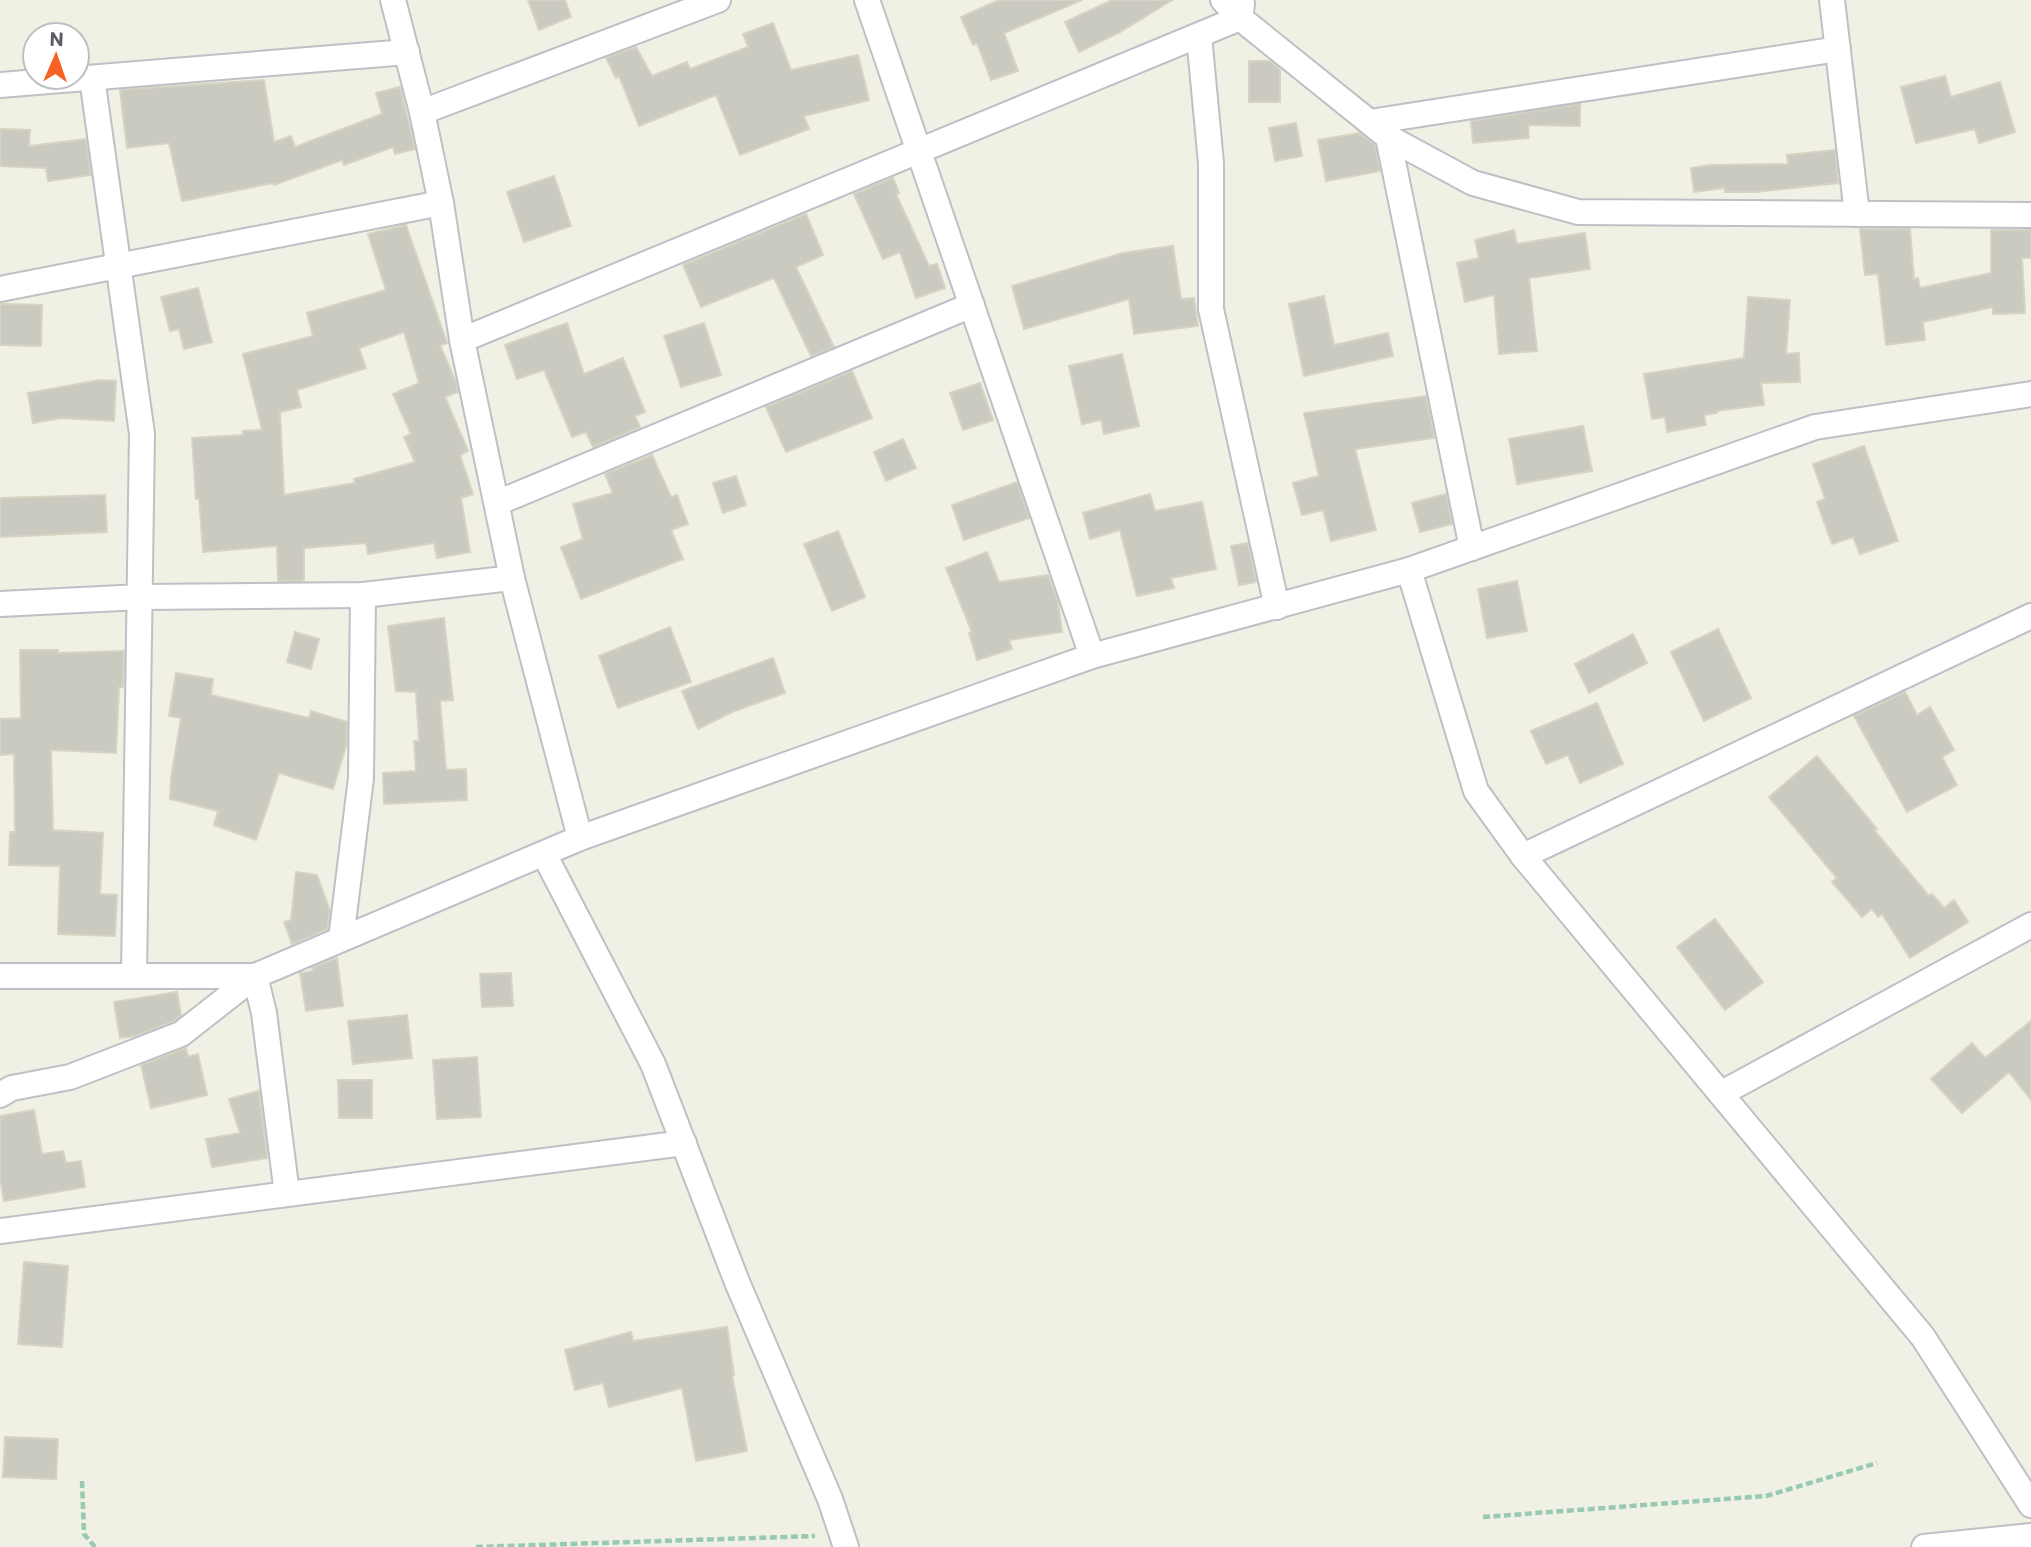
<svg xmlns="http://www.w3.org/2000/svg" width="2031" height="1547" font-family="Commissioner,sans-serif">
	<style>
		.building { fill: #cbcac1; stroke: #d5d3c2; stroke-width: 2; fill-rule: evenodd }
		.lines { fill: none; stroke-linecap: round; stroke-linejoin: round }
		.street-casing { stroke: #bec0c6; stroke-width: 28 }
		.path { stroke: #97cab1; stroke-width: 4.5; stroke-dasharray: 7 3.5; stroke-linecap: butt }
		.street { stroke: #fff; stroke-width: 24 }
	</style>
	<rect width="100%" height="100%" fill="#f0f0e4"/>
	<g class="building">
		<path d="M 528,0 L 565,0 L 571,17 L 539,30 Z"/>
		<path d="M 999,0 L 1082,0 L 1004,33 L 1018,71 L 991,80 L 977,43 L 973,45 L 961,17 Z"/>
		<path d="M 1112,0 L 1172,0 L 1120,32 L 1079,52 L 1065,22 Z"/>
		<path d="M 773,23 L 791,70 L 858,55 L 869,100 L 804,116 L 809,129 L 740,155 L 716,95 L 639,126 L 619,76 L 616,78 L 606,58 L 636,47 L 652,76 L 687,62 L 690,69 L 748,47 L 743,34 Z"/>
		<path d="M 1249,61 L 1270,61 L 1280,70 L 1280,102 L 1249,102 Z"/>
		<path d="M 1945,76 L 1951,97 L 2000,82 L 2015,132 L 1979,143 L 1975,129 L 1916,143 L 1901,87 Z"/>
		<path d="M 264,80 L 274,142 L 291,136 L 295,147 L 382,114 L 376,93 L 400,87 L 415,149 L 395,154 L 393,147 L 344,165 L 342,160 L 274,185 L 273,183 L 182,201 L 169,143 L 127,148 L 120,90 Z"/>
		<path d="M 1580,104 L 1580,126 L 1528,125 L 1529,138 L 1473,143 L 1471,121 Z"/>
		<path d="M 1296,123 L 1302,156 L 1275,161 L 1269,128 Z"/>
		<path d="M 0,129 L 30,130 L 29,146 L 86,139 L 91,175 L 48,181 L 46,168 L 0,166 Z"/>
		<path d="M 1359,133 L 1375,145 L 1380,171 L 1326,181 L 1318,140 Z"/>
		<path d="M 1835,150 L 1838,183 L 1756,192 L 1725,192 L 1725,188 L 1694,192 L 1691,168 L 1710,165 L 1788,164 L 1787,155 Z"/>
		<path d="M 554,176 L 571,226 L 524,242 L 507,192 Z"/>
		<path d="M 893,178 L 899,193 L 896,194 L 929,266 L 937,264 L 945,288 L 916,298 L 900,252 L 883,259 L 854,194 Z"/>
		<path d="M 806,214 L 823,255 L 796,267 L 834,347 L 811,356 L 774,278 L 701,307 L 683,265 Z"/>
		<path d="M 406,225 L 447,343 L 440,345 L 455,380 L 458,392 L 445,397 L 468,451 L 460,455 L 473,494 L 461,498 L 470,552 L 437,558 L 434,543 L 368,554 L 366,543 L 304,548 L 304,581 L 278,581 L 277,546 L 203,552 L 199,498 L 196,499 L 192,438 L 243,435 L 243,431 L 262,430 L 243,354 L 313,336 L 307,313 L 386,290 L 368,234 ZM 404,332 L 419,383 L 393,394 L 411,434 L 404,437 L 415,462 L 354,479 L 355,483 L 284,495 L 280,412 L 301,407 L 297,390 L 366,368 L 359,348 Z"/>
		<path d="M 1860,229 L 1910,229 L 1914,279 L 1918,278 L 1920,288 L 1991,273 L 1991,230 L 2031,230 L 2031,258 L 2022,258 L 2025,313 L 1993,314 L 1993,307 L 1923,322 L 1925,340 L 1886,345 L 1878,274 L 1865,275 Z"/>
		<path d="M 1514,230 L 1517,244 L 1585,233 L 1590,269 L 1529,278 L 1537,351 L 1499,354 L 1494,295 L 1465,302 L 1457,263 L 1479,258 L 1475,240 Z"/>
		<path d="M 1173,246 L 1181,299 L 1194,298 L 1198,326 L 1134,334 L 1129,299 L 1024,329 L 1012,286 L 1123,253 Z"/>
		<path d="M 198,288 L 212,342 L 184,349 L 179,329 L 170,331 L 161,297 Z"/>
		<path d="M 1324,296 L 1334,345 L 1388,333 L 1393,356 L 1304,376 L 1289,304 Z"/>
		<path d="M 1748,297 L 1790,300 L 1786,354 L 1799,353 L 1800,382 L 1761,383 L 1764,405 L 1716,411 L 1717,413 L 1704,415 L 1706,425 L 1667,432 L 1665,417 L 1652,419 L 1644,374 L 1744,358 Z"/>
		<path d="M 0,304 L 42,305 L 41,346 L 0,345 Z"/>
		<path d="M 567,323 L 584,374 L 623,358 L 645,412 L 635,416 L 640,427 L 593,447 L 586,432 L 572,437 L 544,370 L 517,379 L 505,345 Z"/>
		<path d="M 704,323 L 721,375 L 681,387 L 664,336 Z"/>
		<path d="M 1122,354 L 1139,426 L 1104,434 L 1101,420 L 1082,424 L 1069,366 Z"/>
		<path d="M 852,371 L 872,418 L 786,452 L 766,407 Z"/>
		<path d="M 100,380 L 116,381 L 114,421 L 61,418 L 33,423 L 28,393 Z"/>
		<path d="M 980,383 L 993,420 L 963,430 L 950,393 Z"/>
		<path d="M 1426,396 L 1434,438 L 1355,449 L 1376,530 L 1331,541 L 1323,510 L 1302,515 L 1293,483 L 1319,476 L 1304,413 Z"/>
		<path d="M 1583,426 L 1592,471 L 1517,484 L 1509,439 Z"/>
		<path d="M 903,439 L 916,468 L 886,481 L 874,452 Z"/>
		<path d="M 1864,446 L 1898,541 L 1860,554 L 1853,537 L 1832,544 L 1817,502 L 1825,499 L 1813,464 Z"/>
		<path d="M 652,455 L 671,497 L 677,495 L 688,524 L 671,530 L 683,559 L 581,599 L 561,547 L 583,539 L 573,504 L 613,493 L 605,474 Z"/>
		<path d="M 736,476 L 746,505 L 723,513 L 713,483 Z"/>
		<path d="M 1017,482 L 1029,518 L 964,540 L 952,505 Z"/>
		<path d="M 1150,494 L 1155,511 L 1202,502 L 1216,569 L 1171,578 L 1174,588 L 1137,596 L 1120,530 L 1090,539 L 1083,513 Z"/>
		<path d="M 1446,494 L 1452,524 L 1420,532 L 1412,503 Z"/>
		<path d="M 105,495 L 107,532 L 0,537 L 0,498 Z"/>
		<path d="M 838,531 L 865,597 L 832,611 L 804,544 Z"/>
		<path d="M 1248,543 L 1256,582 L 1239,585 L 1231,546 Z"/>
		<path d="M 987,552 L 999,582 L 1048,575 L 1058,602 L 1062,632 L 1009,640 L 1012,649 L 977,660 L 969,633 L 972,632 L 946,568 Z"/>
		<path d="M 1517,581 L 1527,631 L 1487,638 L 1478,589 Z"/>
		<path d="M 444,618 L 453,700 L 440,701 L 446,770 L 466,769 L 467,800 L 384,804 L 383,773 L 416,771 L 414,741 L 419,741 L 416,692 L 396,691 L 388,626 Z"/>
		<path d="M 670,627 L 691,682 L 618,708 L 599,656 Z"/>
		<path d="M 1718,629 L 1751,698 L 1704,721 L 1671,652 Z"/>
		<path d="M 295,632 L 319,639 L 311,669 L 287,662 Z"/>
		<path d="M 1633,634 L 1647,663 L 1589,693 L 1575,664 Z"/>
		<path d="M 20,650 L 58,650 L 58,653 L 124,651 L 123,687 L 119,687 L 116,753 L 51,750 L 53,830 L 103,833 L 100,894 L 117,895 L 115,936 L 58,934 L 60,866 L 9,865 L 10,832 L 15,832 L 14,754 L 0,755 L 0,719 L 21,718 Z"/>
		<path d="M 773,658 L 785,693 L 732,712 L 698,729 L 682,691 Z"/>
		<path d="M 176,673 L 213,679 L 211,695 L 309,718 L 311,711 L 347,722 L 346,746 L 333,789 L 279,773 L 256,840 L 214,825 L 218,811 L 170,799 L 171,778 L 181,718 L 169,716 Z"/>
		<path d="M 1905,692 L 1917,715 L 1930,707 L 1954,750 L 1942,757 L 1957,785 L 1907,812 L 1854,716 Z"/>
		<path d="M 1597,703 L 1623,764 L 1580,783 L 1568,755 L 1546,764 L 1531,731 Z"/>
		<path d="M 1817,756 L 1877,829 L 1874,830 L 1929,896 L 1932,894 L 1944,908 L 1954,900 L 1968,922 L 1910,958 L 1882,914 L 1878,917 L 1872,909 L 1862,917 L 1832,882 L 1837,878 L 1769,797 Z"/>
		<path d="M 296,872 L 317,875 L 330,911 L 327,929 L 292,944 L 284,922 L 291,920 Z"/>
		<path d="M 1715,919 L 1763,982 L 1725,1010 L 1677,947 Z"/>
		<path d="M 337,958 L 343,1006 L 306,1011 L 300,973 L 313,971 L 312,968 Z"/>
		<path d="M 511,973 L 513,1006 L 482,1007 L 480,974 Z"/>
		<path d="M 177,992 L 181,1015 L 174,1021 L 135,1036 L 120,1038 L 114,1002 Z"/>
		<path d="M 407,1015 L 412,1058 L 353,1064 L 348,1021 Z"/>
		<path d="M 2031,1021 L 2031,1100 L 2009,1072 L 1962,1113 L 1931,1079 L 1972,1043 L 1985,1058 Z"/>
		<path d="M 186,1048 L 188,1057 L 198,1054 L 207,1095 L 151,1108 L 141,1065 Z"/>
		<path d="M 477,1057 L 481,1117 L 437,1119 L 433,1060 Z"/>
		<path d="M 338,1080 L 372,1080 L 372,1118 L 339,1118 Z"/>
		<path d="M 259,1091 L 267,1158 L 212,1167 L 206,1139 L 240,1133 L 229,1099 Z"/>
		<path d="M 34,1110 L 42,1154 L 63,1151 L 66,1163 L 81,1161 L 85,1187 L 4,1201 L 0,1178 L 0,1116 Z"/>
		<path d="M 24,1262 L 68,1266 L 62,1347 L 18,1344 Z"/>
		<path d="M 727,1327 L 734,1375 L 732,1376 L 747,1451 L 696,1461 L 682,1388 L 609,1407 L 603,1383 L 575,1390 L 565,1350 L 631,1332 L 633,1341 Z"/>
		<path d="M 5,1437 L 58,1439 L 56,1479 L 3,1477 Z"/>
	</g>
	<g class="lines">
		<g class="street-casing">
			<g id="street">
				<path d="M 393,0 L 422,112 L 441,203 L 462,340 L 512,578 L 580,838"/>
				<path d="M 867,0 L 1092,656"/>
				<path d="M 1223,0 L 1240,18 L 1388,137 L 1473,183 L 1578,212 L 2031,215"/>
				<path d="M 1832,0 L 1857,214"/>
				<path d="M 1199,36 L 1211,163 L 1211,309 L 1277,607"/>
				<path d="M 92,78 L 142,434 L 134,975"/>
				<path d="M 0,85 L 407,52"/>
				<path d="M 422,112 L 718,0"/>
				<path d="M 1370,122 L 1838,49"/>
				<path d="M 1388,137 L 1472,548"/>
				<path d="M 0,289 L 441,203"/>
				<path d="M 462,340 L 1240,18 L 1242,4"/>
				<path d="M 497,503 L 972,305"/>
				<path d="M 1409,570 L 1476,791 L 1523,856 L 1923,1337 L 2031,1505"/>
				<path d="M 0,604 L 141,597 L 363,595 L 512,578"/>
				<path d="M 544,854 L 653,1064 L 737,1282 L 830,1499 L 846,1547"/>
				<path d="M 1523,856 L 2031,616"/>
				<path d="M 341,939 L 361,778 L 363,595"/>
				<path d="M 0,976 L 255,976 L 580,838 L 1092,656 L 1409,570 L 1815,427 L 2031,394"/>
				<path d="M 1722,1093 L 2031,925"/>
				<path d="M 0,1095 L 12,1088 L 70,1077 L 181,1034 L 255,976 L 264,1013 L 287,1194"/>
				<path d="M 0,1231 L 684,1143"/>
				<path d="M 1924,1547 L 2031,1536"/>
			</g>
		</g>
		<g class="path">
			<path d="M 82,1481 L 84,1534 L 95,1547"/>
			<path d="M 1483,1517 L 1766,1496 L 1877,1463"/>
			<path d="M 476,1547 L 815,1536"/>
		</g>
		<use href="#street" class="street"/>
	</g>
	<g transform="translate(56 56) rotate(2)"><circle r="33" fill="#ffffff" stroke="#bebfc2" stroke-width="2"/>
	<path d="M0-5L12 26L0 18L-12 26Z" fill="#f66124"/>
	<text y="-10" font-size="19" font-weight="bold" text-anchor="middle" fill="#5c5e66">N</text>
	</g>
</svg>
